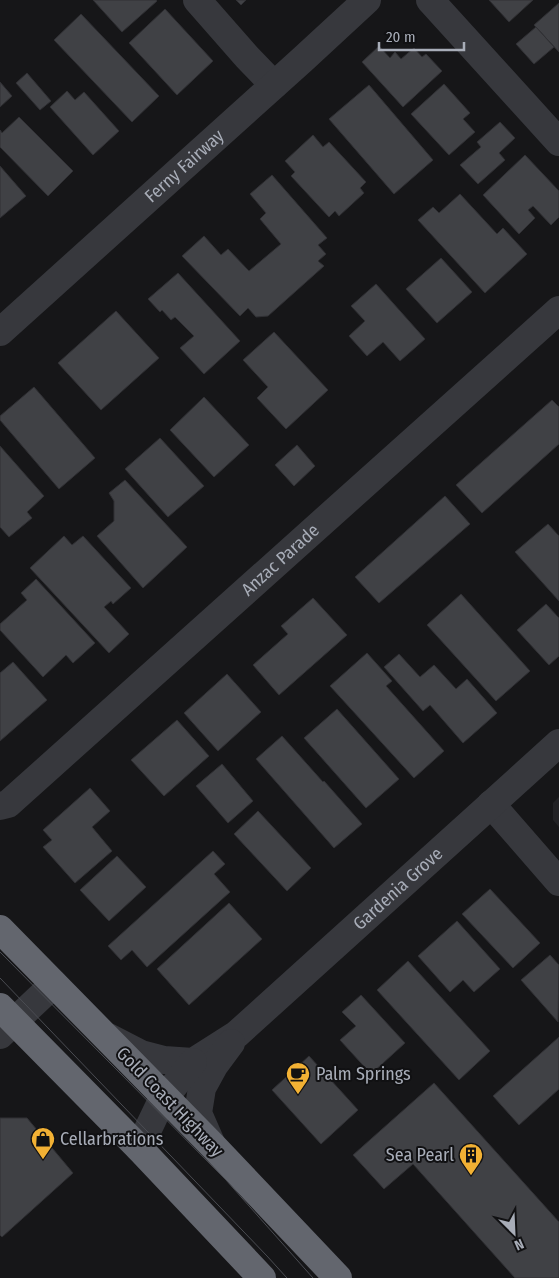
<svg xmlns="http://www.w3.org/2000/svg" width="559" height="1278" font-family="'Fira Sans Condensed',sans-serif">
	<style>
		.built { fill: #222225 }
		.building { fill: #404145; stroke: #303034 }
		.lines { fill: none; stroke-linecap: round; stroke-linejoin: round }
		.street { stroke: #37383d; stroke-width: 28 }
		.highway { stroke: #63666e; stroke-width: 28 }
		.tram { stroke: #4a4c52; stroke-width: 1 }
		.labels { text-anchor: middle; stroke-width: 4; stroke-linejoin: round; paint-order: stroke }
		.street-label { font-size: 18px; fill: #a8adb8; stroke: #111113 }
		.poi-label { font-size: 18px; fill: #a8adb8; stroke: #111113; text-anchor: start }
	</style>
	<rect width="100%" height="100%" fill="#161618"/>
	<path class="built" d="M 559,797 L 559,827 L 553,820 L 553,803 Z"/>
	<g class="building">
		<path d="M 93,0 L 156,0 L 157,1 L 122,32 Z"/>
		<path d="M 236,0 L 246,0 L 241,5 Z"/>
		<path d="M 489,0 L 533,0 L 509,22 Z"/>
		<path d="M 559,3 L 559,52 L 534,25 Z"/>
		<path d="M 165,9 L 213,61 L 177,95 L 129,43 Z"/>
		<path d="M 81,14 L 159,96 L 132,122 L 54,40 Z"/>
		<path d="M 536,27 L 554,47 L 534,64 L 516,44 Z"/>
		<path d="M 379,46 L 390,58 L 395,52 L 401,59 L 414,48 L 422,57 L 426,54 L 442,71 L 403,107 L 362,62 Z"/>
		<path d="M 27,73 L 51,101 L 40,110 L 16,83 Z"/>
		<path d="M 0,82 L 12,96 L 0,107 Z"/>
		<path d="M 444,84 L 470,113 L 463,119 L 475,132 L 449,155 L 411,114 Z"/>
		<path d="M 369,85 L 433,160 L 394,194 L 329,119 Z"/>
		<path d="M 67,91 L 75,100 L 84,92 L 119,131 L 93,155 L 50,107 Z"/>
		<path d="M 19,117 L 73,171 L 48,196 L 0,147 L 0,130 L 2,133 Z"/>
		<path d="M 500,122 L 515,138 L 499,153 L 505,160 L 478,184 L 460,165 L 481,147 L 477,142 Z"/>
		<path d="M 313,135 L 323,147 L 329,142 L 366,182 L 360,188 L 364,193 L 339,216 L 335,211 L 329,217 L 291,176 L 295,172 L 285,161 Z"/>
		<path d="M 525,155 L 559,191 L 559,217 L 551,225 L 533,206 L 528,210 L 535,218 L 519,234 L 483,195 Z"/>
		<path d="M 0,166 L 26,196 L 0,218 Z"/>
		<path d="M 272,175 L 327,238 L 318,245 L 326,254 L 318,261 L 324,266 L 268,316 L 256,317 L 248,308 L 240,316 L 182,256 L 204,236 L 221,255 L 228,249 L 249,271 L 281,244 L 260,219 L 266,213 L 250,194 Z"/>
		<path d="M 460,194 L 497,234 L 503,228 L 527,254 L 485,293 L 418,220 L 433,207 L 439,213 Z"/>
		<path d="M 441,258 L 472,292 L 437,323 L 406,289 Z"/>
		<path d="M 178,273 L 240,341 L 204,374 L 180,348 L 194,336 L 175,317 L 171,320 L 162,310 L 160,312 L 148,299 Z"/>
		<path d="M 376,284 L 425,339 L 400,361 L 383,342 L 367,356 L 349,336 L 365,321 L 351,306 Z"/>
		<path d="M 116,311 L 159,358 L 101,410 L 58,363 Z"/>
		<path d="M 274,332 L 328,390 L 286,429 L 257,398 L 268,387 L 243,360 Z"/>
		<path d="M 34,387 L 95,458 L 59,489 L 0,420 L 0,416 Z"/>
		<path d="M 204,397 L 249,445 L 214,477 L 170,430 Z"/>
		<path d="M 552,400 L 559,407 L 559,444 L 482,513 L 456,485 Z"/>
		<path d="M 160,438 L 204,486 L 168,517 L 125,469 Z"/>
		<path d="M 297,445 L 315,466 L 294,486 L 275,465 Z"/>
		<path d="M 0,446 L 44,496 L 27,512 L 32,518 L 9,537 L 0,527 Z"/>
		<path d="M 125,480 L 187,547 L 143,588 L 97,536 L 114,521 L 114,501 L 109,493 Z"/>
		<path d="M 445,496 L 470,524 L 379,603 L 355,577 Z"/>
		<path d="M 548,524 L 559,536 L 559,601 L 515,552 Z"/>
		<path d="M 64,536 L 72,545 L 83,536 L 131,588 L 113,604 L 111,601 L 104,607 L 129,634 L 109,653 L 30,568 Z"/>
		<path d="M 36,579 L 95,643 L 73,663 L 66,655 L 43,677 L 0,630 L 0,624 L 27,600 L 21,593 Z"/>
		<path d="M 461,594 L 530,671 L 496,701 L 427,625 Z"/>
		<path d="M 313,598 L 347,635 L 279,695 L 253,665 L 288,634 L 281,626 Z"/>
		<path d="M 546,604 L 559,618 L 559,656 L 549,665 L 517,630 Z"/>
		<path d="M 367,653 L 392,681 L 386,686 L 444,751 L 414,778 L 330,686 Z"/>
		<path d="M 399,654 L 420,677 L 434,665 L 456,689 L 467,679 L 497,713 L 463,743 L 430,705 L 423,711 L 384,667 Z"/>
		<path d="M 13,662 L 47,700 L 0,741 L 0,673 Z"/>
		<path d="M 227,674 L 261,712 L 218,751 L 184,713 Z"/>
		<path d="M 337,709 L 399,779 L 366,808 L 304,738 Z"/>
		<path d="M 177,720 L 209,756 L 164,796 L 131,760 Z"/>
		<path d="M 282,736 L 323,782 L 324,781 L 362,824 L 334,848 L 256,759 Z"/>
		<path d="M 222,764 L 253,801 L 228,823 L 196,786 Z"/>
		<path d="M 90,788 L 110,811 L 92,827 L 112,851 L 75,883 L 43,847 L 52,840 L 43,830 Z"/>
		<path d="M 258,811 L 311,868 L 287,891 L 234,834 Z"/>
		<path d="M 213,851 L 225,864 L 214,874 L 230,892 L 147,967 L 132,950 L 121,960 L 108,946 Z"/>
		<path d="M 117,856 L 146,887 L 109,921 L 80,890 Z"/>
		<path d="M 490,889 L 540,943 L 513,968 L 462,914 Z"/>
		<path d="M 229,903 L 262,939 L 189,1005 L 157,969 Z"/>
		<path d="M 457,921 L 500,969 L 474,992 L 463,980 L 450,992 L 418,956 Z"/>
		<path d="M 550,955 L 559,965 L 558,1022 L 521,980 Z"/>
		<path d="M 408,961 L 490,1051 L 459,1080 L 377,990 Z"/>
		<path d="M 361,995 L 405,1043 L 371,1074 L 340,1040 L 356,1026 L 342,1012 Z"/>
		<path d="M 559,1037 L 559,1089 L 519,1125 L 493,1096 Z"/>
		<path d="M 309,1056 L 358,1110 L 321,1144 L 272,1090 Z"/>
		<path d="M 434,1083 L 559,1222 L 559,1278 L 515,1278 L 413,1164 L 384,1189 L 353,1155 Z"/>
		<path d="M 0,1118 L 27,1118 L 73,1173 L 2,1237 L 0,1235 Z"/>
	</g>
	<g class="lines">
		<g class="street">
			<path d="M 197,0 L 247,57 L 274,85"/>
			<path d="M 430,0 L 559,142"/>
			<path id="s1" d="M 0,332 L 302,60 L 367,0"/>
			<path d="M 491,804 L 559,882"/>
			<path id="s2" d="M 0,806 L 8,804 L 559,310"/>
			<path d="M 0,1035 L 54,984"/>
			<path id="s3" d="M 108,1037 L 141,1054 L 164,1060 L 193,1062 L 237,1034 L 559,743"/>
			<path d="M 212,1145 L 198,1113 L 202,1088 L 214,1066 L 231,1043"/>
			<path d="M 139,1148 L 161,1102 L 193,1062"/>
		</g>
		<g class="highway">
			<path d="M 0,929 L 212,1145 L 338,1278"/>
			<path d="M 0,1007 L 139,1148 L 262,1278"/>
		</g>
		<g class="tram">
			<path d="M 0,952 L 226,1180 L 313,1278"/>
			<path d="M 0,978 L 267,1256 L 287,1278"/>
		</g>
	</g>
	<defs>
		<g id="cafe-pin" transform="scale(1.25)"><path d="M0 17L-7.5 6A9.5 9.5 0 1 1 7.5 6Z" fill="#f2b134" stroke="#111113"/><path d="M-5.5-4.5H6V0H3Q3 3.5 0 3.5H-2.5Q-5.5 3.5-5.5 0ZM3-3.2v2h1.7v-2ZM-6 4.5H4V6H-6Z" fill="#111"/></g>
		<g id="shop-pin" transform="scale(1.25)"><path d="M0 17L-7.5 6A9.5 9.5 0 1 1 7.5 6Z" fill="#f2b134" stroke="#111113"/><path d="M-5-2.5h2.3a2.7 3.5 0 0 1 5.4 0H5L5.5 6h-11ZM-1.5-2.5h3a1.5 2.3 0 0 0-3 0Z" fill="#111"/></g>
		<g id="building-pin" transform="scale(1.25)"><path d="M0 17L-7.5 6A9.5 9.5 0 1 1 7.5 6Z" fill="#f2b134" stroke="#111113"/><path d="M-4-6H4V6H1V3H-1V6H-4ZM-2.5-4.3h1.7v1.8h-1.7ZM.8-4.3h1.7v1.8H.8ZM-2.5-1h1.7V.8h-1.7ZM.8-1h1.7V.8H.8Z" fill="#111"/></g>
	</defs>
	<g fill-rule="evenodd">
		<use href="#cafe-pin" x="298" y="1074"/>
		<use href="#shop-pin" x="43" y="1139"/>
		<use href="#building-pin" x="471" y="1155"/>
	</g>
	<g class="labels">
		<g class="street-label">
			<text dy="6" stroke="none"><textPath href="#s1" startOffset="248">Ferny Fairway</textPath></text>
			<text dy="6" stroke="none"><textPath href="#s2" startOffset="374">Anzac Parade</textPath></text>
			<text dy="6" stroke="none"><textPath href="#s3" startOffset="359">Gardenia Grove</textPath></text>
			<text transform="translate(170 1102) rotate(46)" y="6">Gold Coast Highway</text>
		</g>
		<g class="poi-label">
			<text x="316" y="1080">Palm Springs</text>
			<text x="60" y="1145">Cellarbrations</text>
			<text x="454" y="1161" text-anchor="end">Sea Pearl</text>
		</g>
	</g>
	<g transform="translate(514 1233) rotate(156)" stroke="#111113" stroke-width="4" paint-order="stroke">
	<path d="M0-4L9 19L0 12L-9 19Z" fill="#a8adb8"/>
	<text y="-8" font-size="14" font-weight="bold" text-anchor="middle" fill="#a8adb8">N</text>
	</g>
	<path d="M379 42v8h85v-8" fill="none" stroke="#a8adb8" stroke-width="2.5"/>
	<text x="386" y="42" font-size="15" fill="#a8adb8" stroke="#111113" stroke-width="4" paint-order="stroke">20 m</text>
</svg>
